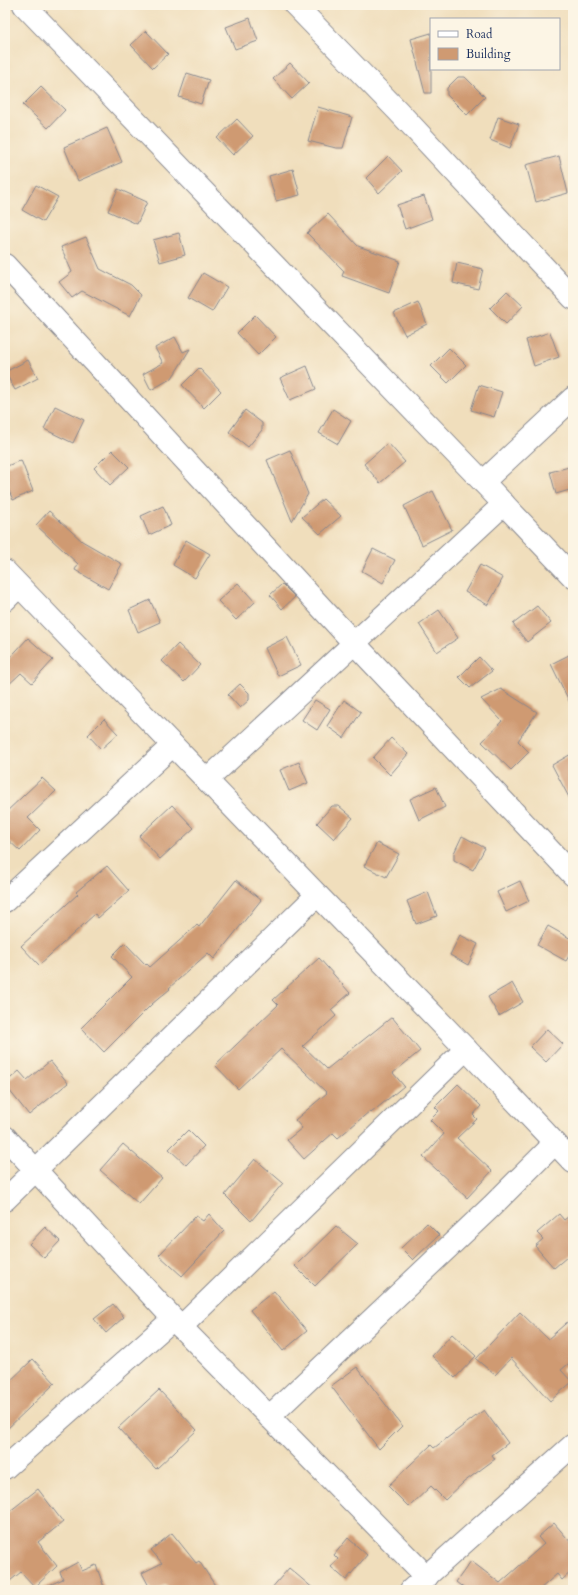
<svg xmlns="http://www.w3.org/2000/svg" width="578" height="1595" font-family="Cardo,serif">
	<style>
		.building { fill: #cf9a72 }
		.lines { fill: none; stroke-linecap: round; stroke-linejoin: round }
		.minor-casing { stroke: #86868d; stroke-width: 24 }
		.minor { stroke: #fff; stroke-width: 22 }
	</style>
	<rect width="100%" height="100%" fill="#fcf5e5"/>
	<filter id="ink" filterUnits="userSpaceOnUse"><feTurbulence type="fractalNoise" baseFrequency=".025" numOctaves="2"/><feDisplacementMap in="SourceGraphic" scale="8" xChannelSelector="R" yChannelSelector="G"/><feConvolveMatrix kernelMatrix="1 2 1 2 8 2 1 2 1" color-interpolation-filters="sRGB"/></filter>
	<filter id="wash" filterUnits="userSpaceOnUse"><feTurbulence type="fractalNoise" baseFrequency=".012" numOctaves="4" result="noise"/><feDisplacementMap in="SourceGraphic" scale="16" xChannelSelector="R" yChannelSelector="G"/><feGaussianBlur stdDeviation="0.9" result="paint"/><feColorMatrix in="noise" values="0 0 0 0 0 0 0 0 0 0 0 0 0 0 0 0 0 1.4 0 .05"/><feComposite in="paint" operator="in"/></filter>
	<g filter="url(#wash)">
		<rect width="100%" height="100%" fill="#f0debc"/>
		<g id="blocks">
			<g class="building">
				<path d="M 250,18 L 258,41 L 235,49 L 226,27 Z"/>
				<path d="M 146,31 L 168,54 L 153,68 L 131,45 Z"/>
				<path d="M 431,33 L 431,93 L 425,93 L 411,39 Z"/>
				<path d="M 290,63 L 309,83 L 292,99 L 273,79 Z"/>
				<path d="M 187,73 L 209,80 L 201,104 L 179,97 Z"/>
				<path d="M 458,77 L 465,77 L 485,97 L 467,115 L 447,95 L 447,88 Z"/>
				<path d="M 41,87 L 65,110 L 48,128 L 23,105 Z"/>
				<path d="M 318,107 L 352,117 L 343,148 L 336,148 L 308,141 Z"/>
				<path d="M 498,117 L 519,124 L 510,148 L 490,140 Z"/>
				<path d="M 237,119 L 253,136 L 233,155 L 217,138 Z"/>
				<path d="M 107,128 L 122,162 L 78,181 L 64,147 Z"/>
				<path d="M 388,156 L 402,171 L 379,193 L 366,178 Z"/>
				<path d="M 559,156 L 568,193 L 536,202 L 526,165 Z"/>
				<path d="M 293,169 L 300,195 L 276,201 L 269,176 Z"/>
				<path d="M 36,185 L 58,197 L 43,222 L 22,210 Z"/>
				<path d="M 118,189 L 147,202 L 137,224 L 108,211 Z"/>
				<path d="M 424,196 L 432,219 L 405,229 L 397,205 Z"/>
				<path d="M 328,214 L 358,246 L 400,261 L 389,293 L 342,276 L 344,271 L 307,233 Z"/>
				<path d="M 179,233 L 185,255 L 160,262 L 153,240 Z"/>
				<path d="M 86,237 L 100,269 L 131,285 L 141,295 L 130,316 L 82,291 L 72,298 L 59,282 L 72,272 L 61,247 Z"/>
				<path d="M 457,263 L 483,269 L 478,289 L 453,283 Z"/>
				<path d="M 203,273 L 227,287 L 212,312 L 188,298 Z"/>
				<path d="M 507,291 L 523,306 L 506,324 L 490,308 Z"/>
				<path d="M 418,302 L 427,324 L 405,335 L 394,313 Z"/>
				<path d="M 255,315 L 276,337 L 258,355 L 237,333 Z"/>
				<path d="M 550,332 L 559,357 L 534,366 L 526,340 Z"/>
				<path d="M 175,337 L 183,352 L 190,349 L 172,378 L 151,390 L 143,374 L 163,363 L 155,348 Z"/>
				<path d="M 449,348 L 466,365 L 448,383 L 431,366 Z"/>
				<path d="M 28,360 L 38,378 L 15,390 L 5,372 Z"/>
				<path d="M 307,366 L 316,389 L 290,400 L 280,378 Z"/>
				<path d="M 199,368 L 221,391 L 204,408 L 182,385 Z"/>
				<path d="M 479,385 L 502,392 L 494,417 L 471,410 Z"/>
				<path d="M 55,406 L 84,420 L 73,443 L 44,429 Z"/>
				<path d="M 333,409 L 351,421 L 338,444 L 319,433 Z"/>
				<path d="M 245,410 L 262,423 L 262,430 L 248,447 L 229,432 Z"/>
				<path d="M 388,443 L 405,462 L 380,483 L 364,464 Z"/>
				<path d="M 112,450 L 129,467 L 110,485 L 94,468 Z"/>
				<path d="M 290,450 L 308,494 L 292,521 L 267,460 Z"/>
				<path d="M 21,460 L 33,491 L 13,500 L 5,482 L 5,467 Z"/>
				<path d="M 573,466 L 573,489 L 556,494 L 550,472 Z"/>
				<path d="M 433,491 L 452,530 L 422,545 L 404,506 Z"/>
				<path d="M 323,499 L 341,516 L 320,534 L 302,517 Z"/>
				<path d="M 163,506 L 171,525 L 149,535 L 141,516 Z"/>
				<path d="M 49,511 L 82,541 L 122,564 L 108,589 L 75,570 L 78,564 L 36,525 Z"/>
				<path d="M 186,540 L 210,554 L 195,578 L 173,565 Z"/>
				<path d="M 373,549 L 395,560 L 383,583 L 362,571 Z"/>
				<path d="M 480,565 L 503,578 L 488,605 L 465,592 Z"/>
				<path d="M 238,583 L 255,602 L 236,620 L 218,601 Z"/>
				<path d="M 282,584 L 295,597 L 282,609 L 270,595 Z"/>
				<path d="M 150,600 L 160,622 L 138,632 L 129,610 Z"/>
				<path d="M 537,606 L 551,623 L 527,642 L 513,624 Z"/>
				<path d="M 439,610 L 458,638 L 437,652 L 419,624 Z"/>
				<path d="M 287,637 L 301,665 L 278,676 L 265,648 Z"/>
				<path d="M 28,638 L 53,660 L 32,683 L 21,673 L 5,688 L 5,663 Z"/>
				<path d="M 178,644 L 200,665 L 184,682 L 162,661 Z"/>
				<path d="M 573,653 L 573,709 L 551,664 Z"/>
				<path d="M 479,657 L 492,671 L 470,688 L 459,677 Z"/>
				<path d="M 240,684 L 249,693 L 249,700 L 240,708 L 228,695 Z"/>
				<path d="M 501,689 L 537,712 L 518,741 L 529,752 L 511,770 L 482,742 L 502,721 L 481,699 Z"/>
				<path d="M 315,700 L 330,709 L 317,730 L 302,720 Z"/>
				<path d="M 344,700 L 361,712 L 344,738 L 327,726 Z"/>
				<path d="M 104,719 L 118,734 L 101,749 L 88,735 Z"/>
				<path d="M 391,738 L 408,754 L 390,775 L 373,758 Z"/>
				<path d="M 573,753 L 573,805 L 552,765 Z"/>
				<path d="M 299,762 L 308,783 L 289,791 L 280,770 Z"/>
				<path d="M 42,778 L 56,791 L 28,818 L 40,830 L 20,851 L 5,837 L 5,813 Z"/>
				<path d="M 436,787 L 445,807 L 419,820 L 410,799 Z"/>
				<path d="M 172,805 L 194,828 L 160,859 L 139,836 Z"/>
				<path d="M 332,806 L 339,806 L 353,818 L 334,839 L 317,823 Z"/>
				<path d="M 462,836 L 485,848 L 473,870 L 454,860 L 454,853 Z"/>
				<path d="M 377,843 L 399,854 L 386,877 L 364,866 Z"/>
				<path d="M 107,866 L 129,891 L 98,918 L 95,914 L 39,965 L 21,946 L 78,894 L 76,892 Z"/>
				<path d="M 236,880 L 261,900 L 214,959 L 208,953 L 169,988 L 170,989 L 152,1004 L 104,1052 L 81,1028 L 132,977 L 112,956 L 125,943 L 146,965 L 147,964 L 150,967 L 197,925 L 199,927 Z"/>
				<path d="M 520,881 L 529,901 L 506,912 L 497,892 Z"/>
				<path d="M 428,892 L 437,916 L 416,924 L 407,901 Z"/>
				<path d="M 548,926 L 573,940 L 573,949 L 566,961 L 537,945 Z"/>
				<path d="M 460,935 L 478,944 L 468,965 L 450,955 Z"/>
				<path d="M 319,958 L 350,993 L 331,1010 L 336,1016 L 303,1046 L 327,1069 L 392,1017 L 420,1051 L 393,1073 L 404,1086 L 371,1113 L 370,1111 L 338,1138 L 333,1133 L 304,1159 L 287,1140 L 302,1128 L 295,1120 L 327,1093 L 281,1049 L 238,1089 L 215,1065 L 278,1005 L 273,1000 Z"/>
				<path d="M 512,983 L 523,1002 L 499,1016 L 488,997 Z"/>
				<path d="M 547,1029 L 563,1044 L 546,1062 L 530,1047 Z"/>
				<path d="M 50,1061 L 68,1083 L 29,1115 L 5,1085 L 5,1083 L 19,1071 L 27,1080 Z"/>
				<path d="M 458,1084 L 481,1106 L 473,1115 L 477,1119 L 457,1138 L 492,1171 L 467,1198 L 423,1157 L 444,1134 L 430,1120 L 439,1111 L 435,1107 Z"/>
				<path d="M 188,1130 L 204,1146 L 186,1165 L 169,1149 Z"/>
				<path d="M 123,1144 L 162,1178 L 139,1204 L 100,1170 Z"/>
				<path d="M 255,1159 L 283,1183 L 251,1221 L 225,1195 Z"/>
				<path d="M 573,1213 L 573,1252 L 554,1268 L 535,1246 L 543,1239 L 537,1233 L 559,1214 L 564,1220 Z"/>
				<path d="M 209,1214 L 224,1231 L 182,1276 L 159,1255 L 196,1216 L 203,1221 Z"/>
				<path d="M 427,1223 L 439,1235 L 413,1260 L 401,1248 Z"/>
				<path d="M 336,1226 L 358,1244 L 315,1286 L 295,1266 Z"/>
				<path d="M 45,1227 L 60,1241 L 44,1258 L 29,1244 Z"/>
				<path d="M 274,1291 L 307,1331 L 283,1351 L 250,1310 Z"/>
				<path d="M 113,1304 L 124,1317 L 106,1333 L 94,1319 Z"/>
				<path d="M 520,1312 L 548,1339 L 573,1317 L 573,1360 L 561,1370 L 572,1382 L 550,1401 L 511,1358 L 495,1375 L 476,1359 Z"/>
				<path d="M 452,1334 L 476,1356 L 455,1378 L 432,1356 Z"/>
				<path d="M 33,1359 L 55,1383 L 5,1431 L 5,1386 Z"/>
				<path d="M 357,1367 L 402,1426 L 379,1449 L 331,1386 Z"/>
				<path d="M 159,1390 L 197,1430 L 156,1469 L 118,1428 Z"/>
				<path d="M 484,1410 L 508,1443 L 492,1455 L 495,1459 L 464,1482 L 445,1500 L 431,1486 L 409,1507 L 388,1486 L 431,1445 L 434,1448 Z"/>
				<path d="M 38,1489 L 63,1522 L 38,1542 L 57,1566 L 35,1587 L 21,1572 L 5,1585 L 5,1515 Z"/>
				<path d="M 554,1523 L 573,1545 L 573,1570 L 562,1580 L 557,1574 L 539,1590 L 466,1590 L 456,1582 L 471,1561 L 500,1583 L 544,1544 L 538,1537 Z"/>
				<path d="M 172,1533 L 196,1563 L 199,1561 L 218,1590 L 170,1590 L 166,1584 L 155,1590 L 151,1590 L 142,1573 L 162,1563 L 151,1550 Z"/>
				<path d="M 348,1538 L 367,1555 L 346,1580 L 331,1567 L 338,1559 L 334,1555 Z"/>
				<path d="M 78,1562 L 82,1571 L 96,1565 L 105,1590 L 38,1590 L 63,1579 L 60,1572 Z"/>
				<path d="M 289,1568 L 315,1590 L 270,1590 Z"/>
			</g>
		</g>
	</g>
	<g filter="url(#ink)">
		<use href="#blocks" fill-opacity="0" stroke="#86868d" stroke-width="1"/>
		<g class="lines">
			<g class="minor-casing">
				<g id="minor">
					<path d="M 24,5 L 483,482 L 573,577"/>
					<path d="M 295,5 L 398,111 L 573,298"/>
					<path d="M 5,265 L 354,643 L 573,875"/>
					<path d="M 483,482 L 573,398"/>
					<path d="M 5,571 L 466,1049 L 573,1162"/>
					<path d="M 5,600 L 19,586"/>
					<path d="M 207,780 L 504,504"/>
					<path d="M 5,901 L 173,745"/>
					<path d="M 5,1137 L 181,1327 L 427,1577"/>
					<path d="M 5,1200 L 317,895"/>
					<path d="M 181,1327 L 466,1049"/>
					<path d="M 269,1417 L 492,1206 L 555,1143"/>
					<path d="M 5,1468 L 173,1319"/>
					<path d="M 411,1590 L 573,1445"/>
				</g>
			</g>
			<use href="#minor" class="minor"/>
		</g>
	</g>
	<rect width="578" height="1595" fill="none" stroke="#fcf5e5" stroke-width="20"/>
	<rect x="430" y="18" width="130" height="52" fill="#fcf5e5" stroke="#a2a6af"/>
	<rect x="438" y="31" width="20" height="6" fill="#ffffff" stroke="#a2a6af"/>
	<text x="466" y="38" font-size="12" fill="#1b2f5e">Road</text>
	<rect x="438" y="48" width="20" height="12" fill="#cf9a72" stroke="#a2a6af"/>
	<text x="466" y="58" font-size="12" fill="#1b2f5e">Building</text>
</svg>
